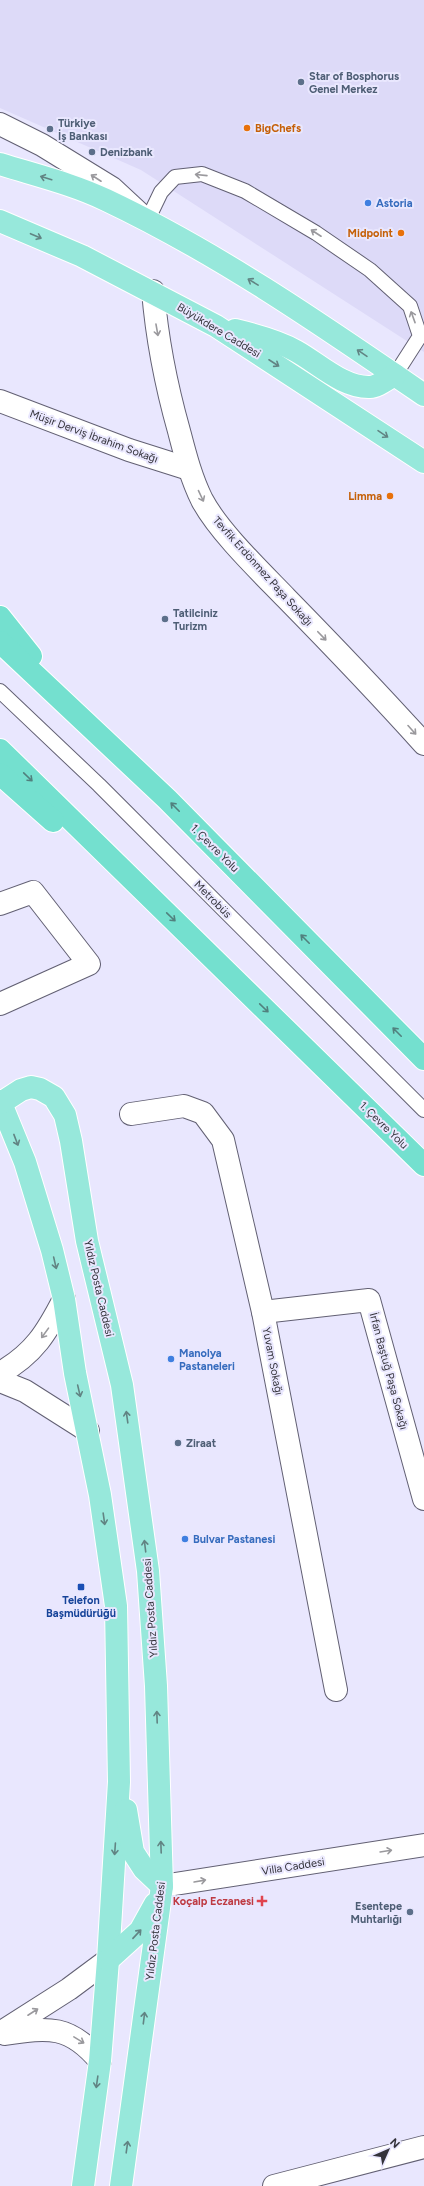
<svg xmlns="http://www.w3.org/2000/svg" width="424" height="2186" font-family="Figtree,sans-serif">
	<style>
		.built { fill: #dddaf8 }
		.lines { fill: none; stroke-linecap: round; stroke-linejoin: round }
		.service-casing { stroke: #626073; stroke-width: 16 }
		.minor-casing { stroke: #626073; stroke-width: 24 }
		.tertiary-casing { stroke: #626073; stroke-width: 24 }
		.secondary-casing { stroke: #626073; stroke-width: 24 }
		.primary-casing { stroke: #fff; stroke-width: 24 }
		.trunk-casing { stroke: #fff; stroke-width: 24 }
		.service { stroke: #fff; stroke-width: 14 }
		.minor { stroke: #fff; stroke-width: 22 }
		.tertiary { stroke: #fff; stroke-width: 22 }
		.secondary { stroke: #fff; stroke-width: 22 }
		.primary { stroke: #97e8db; stroke-width: 22 }
		.trunk { stroke: #74e0cf; stroke-width: 22 }
		.oneway { stroke: #9a999d }
		.oneway2 { stroke: #618483 }
		.oneway3 { stroke: #51817e }
		.service-dot { fill: #5c6f8a; stroke: #e9e7fe; stroke-width: 1.5 }
		.food-dot { fill: #e8710a; stroke: #e9e7fe; stroke-width: 1.5 }
		.shop-dot { fill: #3f7fe0; stroke: #e9e7fe; stroke-width: 1.5 }
		.transit-dot { fill: #1a4fb4; stroke: #e9e7fe; stroke-width: 1.5 }
		.health-dot { fill: #e0444e; stroke: #e9e7fe; stroke-width: 1.5 }
		.labels { text-anchor: middle; stroke-width: 4; stroke-linejoin: round; paint-order: stroke }
		.service-label { font-size: 11px; font-weight: bold; fill: #4e5e75; stroke: #e9e7fe; text-anchor: start }
		.food-label { font-size: 11px; font-weight: bold; fill: #c56008; stroke: #e9e7fe; text-anchor: end }
		.shop-label { font-size: 11px; font-weight: bold; fill: #366cbe; stroke: #e9e7fe; text-anchor: start }
		.street-label { font-size: 11px; fill: #34333b; stroke: #e9e7fe }
		.transit-label { font-size: 11px; font-weight: bold; fill: #164399; stroke: #e9e7fe }
		.health-label { font-size: 11px; font-weight: bold; fill: #be3a42; stroke: #e9e7fe; text-anchor: end }
	</style>
	<rect width="100%" height="100%" fill="#e9e7fe"/>
	<path class="built" d="M 0,0 L 424,0 L 424,352 L 141,170 L 0,108 Z"/>
	<g class="lines">
		<g class="service-casing">
			<g id="service">
				<path d="M 147,221 L 161,192 L 175,177 L 202,174 L 245,191 L 316,233 L 370,270 L 410,306 L 420,336 L 395,375"/>
				<path d="M 0,691 L 99,785 L 424,1110"/>
			</g>
		</g>
		<g class="minor-casing">
			<g id="minor">
				<path d="M 153,291 C 157,339 166,385 179,431 C 185,454 191,478 202,500 C 219,532 261,572 286,598 C 333,646 379,694 424,744"/>
				<path d="M 0,401 L 129,450 L 189,469"/>
				<path d="M 0,904 L 33,892 L 89,964 L 0,1004"/>
				<path d="M 131,1114 L 184,1106 L 203,1113 L 223,1140 L 263,1312 L 336,1690"/>
				<path d="M 263,1312 L 369,1300 L 424,1499"/>
				<path d="M 0,1373 C 34,1354 47,1332 64,1299"/>
				<path d="M 0,1381 L 25,1391 L 88,1431"/>
				<path d="M 274,2186 L 424,2147"/>
			</g>
		</g>
		<g class="tertiary-casing">
			<g id="tertiary">
				<path d="M 0,124 L 42,145 L 112,188 L 140,214"/>
				<path d="M 0,2033 L 69,1989 L 108,1960"/>
				<path d="M 5,2034 C 49,2027 70,2025 100,2061"/>
			</g>
		</g>
		<g class="secondary-casing">
			<path id="secondary" d="M 162,1886 L 424,1845"/>
		</g>
		<g class="primary-casing">
			<g id="primary">
				<path d="M 0,164 C 35,175 73,184 106,200 C 218,253 322,325 424,395"/>
				<path d="M 0,221 L 82,256 L 216,326 L 424,462"/>
				<path d="M 235,330 C 256,335 278,341 296,351 C 318,363 343,388 370,387 C 378,387 388,378 395,375"/>
				<path d="M 0,1101 L 25,1162 L 52,1250 L 64,1299 L 75,1373 L 100,1495 L 116,1606 L 119,1782 L 108,1960 L 100,2061 L 83,2186"/>
				<path d="M 1,1103 L 21,1090 L 31,1087 L 40,1089 L 54,1097 L 65,1115 L 71,1141 L 87,1241 L 122,1385 L 148,1571 L 156,1686 L 162,1886 L 121,2186"/>
				<path d="M 126,1810 L 133,1852 L 144,1869 L 162,1886"/>
				<path d="M 108,1960 L 140,1931 L 155,1904"/>
			</g>
		</g>
		<g class="trunk-casing">
			<g id="trunk">
				<path d="M 0,617 L 31,656"/>
				<path d="M 0,642 L 167,799 L 424,1059"/>
				<path d="M 0,750 L 424,1165"/>
				<path d="M 0,774 L 53,821"/>
			</g>
		</g>
		<use href="#service" class="service"/>
		<use href="#minor" class="minor"/>
		<use href="#tertiary" class="tertiary"/>
		<use href="#secondary" class="secondary"/>
		<use href="#primary" class="primary"/>
		<use href="#trunk" class="trunk"/>
	</g>
	<defs><path id="oneway-shaft" d="M-6 0H5M1.5-3L5.5 0L1.5 3" fill="none" stroke-width="1.6" stroke-linecap="round" stroke-linejoin="round"/></defs>
	<g class="oneway">
		<use href="#oneway-shaft" transform="translate(201 175) rotate(-174)"/>
		<use href="#oneway-shaft" transform="translate(96 178) rotate(-147)"/>
		<use href="#oneway-shaft" transform="translate(316 233) rotate(-147)"/>
		<use href="#oneway-shaft" transform="translate(413 317) rotate(-110)"/>
		<use href="#oneway-shaft" transform="translate(157 330) rotate(80)"/>
		<use href="#oneway-shaft" transform="translate(201 496) rotate(65)"/>
		<use href="#oneway-shaft" transform="translate(322 636) rotate(46)"/>
		<use href="#oneway-shaft" transform="translate(412 730) rotate(48)"/>
		<use href="#oneway-shaft" transform="translate(45 1333) rotate(126)"/>
		<use href="#oneway-shaft" transform="translate(386 1851) rotate(-9)"/>
		<use href="#oneway-shaft" transform="translate(200 1881) rotate(-10)"/>
		<use href="#oneway-shaft" transform="translate(33 2012) rotate(-33)"/>
		<use href="#oneway-shaft" transform="translate(79 2040) rotate(31)"/>
	</g>
	<g class="oneway2">
		<use href="#oneway-shaft" transform="translate(46 178) rotate(-163)"/>
		<use href="#oneway-shaft" transform="translate(36 236) rotate(23)"/>
		<use href="#oneway-shaft" transform="translate(253 282) rotate(-149)"/>
		<use href="#oneway-shaft" transform="translate(362 353) rotate(-146)"/>
		<use href="#oneway-shaft" transform="translate(274 363) rotate(33)"/>
		<use href="#oneway-shaft" transform="translate(383 434) rotate(34)"/>
		<use href="#oneway-shaft" transform="translate(16 1140) rotate(69)"/>
		<use href="#oneway-shaft" transform="translate(55 1263) rotate(77)"/>
		<use href="#oneway-shaft" transform="translate(79 1391) rotate(77)"/>
		<use href="#oneway-shaft" transform="translate(127 1417) rotate(-98)"/>
		<use href="#oneway-shaft" transform="translate(104 1519) rotate(82)"/>
		<use href="#oneway-shaft" transform="translate(145 1546) rotate(-97)"/>
		<use href="#oneway-shaft" transform="translate(157 1717) rotate(-92)"/>
		<use href="#oneway-shaft" transform="translate(161 1847) rotate(-92)"/>
		<use href="#oneway-shaft" transform="translate(115 1849) rotate(94)"/>
		<use href="#oneway-shaft" transform="translate(137 1934) rotate(-47)"/>
		<use href="#oneway-shaft" transform="translate(144 2018) rotate(-83)"/>
		<use href="#oneway-shaft" transform="translate(97 2082) rotate(98)"/>
		<use href="#oneway-shaft" transform="translate(127 2147) rotate(-82)"/>
	</g>
	<g class="oneway3">
		<use href="#oneway-shaft" transform="translate(28 777) rotate(44)"/>
		<use href="#oneway-shaft" transform="translate(175 807) rotate(-135)"/>
		<use href="#oneway-shaft" transform="translate(171 917) rotate(44)"/>
		<use href="#oneway-shaft" transform="translate(305 939) rotate(-135)"/>
		<use href="#oneway-shaft" transform="translate(264 1008) rotate(44)"/>
		<use href="#oneway-shaft" transform="translate(397 1032) rotate(-135)"/>
	</g>
	<g class="service-dot">
		<circle cx="301" cy="82" r="4"/>
		<circle cx="50" cy="129" r="4"/>
		<circle cx="92" cy="152" r="4"/>
		<circle cx="165" cy="619" r="4"/>
		<circle cx="178" cy="1443" r="4"/>
		<circle cx="410" cy="1912" r="4"/>
	</g>
	<g class="food-dot">
		<circle cx="247" cy="128" r="4"/>
		<circle cx="401" cy="233" r="4"/>
		<circle cx="390" cy="496" r="4"/>
	</g>
	<g class="shop-dot">
		<circle cx="368" cy="203" r="4"/>
		<circle cx="171" cy="1359" r="4"/>
		<circle cx="185" cy="1539" r="4"/>
	</g>
	<rect class="transit-dot" x="77" y="1583" width="8" height="8" rx="2"/>
	<path class="health-dot" d="M260 1895h4v4h4v4h-4v4h-4v-4h-4v-4h4z"/>
	<g class="labels">
		<g class="service-label">
			<text x="309" y="80">Star of Bosphorus<tspan x="309" dy="13">Genel Merkez</tspan></text>
			<text x="58" y="127">Türkiye<tspan x="58" dy="13">İş Bankası</tspan></text>
			<text x="100" y="156">Denizbank</text>
			<text x="173" y="617">Tatilciniz<tspan x="173" dy="13">Turizm</tspan></text>
			<text x="186" y="1447">Ziraat</text>
			<text x="402" y="1910" text-anchor="end">Esentepe<tspan x="402" dy="13">Muhtarlığı</tspan></text>
		</g>
		<g class="food-label">
			<text x="255" y="132" text-anchor="start">BigChefs</text>
			<text x="393" y="237">Midpoint</text>
			<text x="382" y="500">Limma</text>
		</g>
		<g class="shop-label">
			<text x="376" y="207">Astoria</text>
			<text x="179" y="1357">Manolya<tspan x="179" dy="13">Pastaneleri</tspan></text>
			<text x="193" y="1543">Bulvar Pastanesi</text>
		</g>
		<g class="street-label">
			<text transform="translate(219 330) rotate(31)" y="4">Büyükdere Caddesi</text>
			<text transform="translate(94 436) rotate(20)" y="4">Müşir Derviş İbrahim Sokağı</text>
			<text transform="translate(263 571) rotate(48)" y="4">Tevfik Erdönmez Paşa Sokağı</text>
			<text transform="translate(215 848) rotate(45)" y="4">1. Çevre Yolu</text>
			<text transform="translate(213 899) rotate(45)" y="4">Metrobüs</text>
			<text transform="translate(384 1125) rotate(44)" y="4">1. Çevre Yolu</text>
			<text transform="translate(99 1288) rotate(77)" y="4">Yıldız Posta Caddesi</text>
			<text transform="translate(273 1361) rotate(79)" y="4">Yuvam Sokağı</text>
			<text transform="translate(389 1371) rotate(75)" y="4">İrfan Baştuğ Paşa Sokağı</text>
			<text transform="translate(150 1608) rotate(-94)" y="4">Yıldız Posta Caddesi</text>
			<text transform="translate(293 1866) rotate(-9)" y="4">Villa Caddesi</text>
			<text transform="translate(155 1931) rotate(-83)" y="4">Yıldız Posta Caddesi</text>
		</g>
		<g class="transit-label">
			<text x="81" y="1604">Telefon<tspan x="81" dy="13">Başmüdürüğü</tspan></text>
		</g>
		<g class="health-label">
			<text x="254" y="1905">Koçalp Eczanesi</text>
		</g>
	</g>
	<g transform="translate(388 2150) rotate(45)" stroke="#e9e7fe" stroke-width="3" paint-order="stroke">
	<path d="M0-3L7 15L0 10L-7 15Z" fill="#34333b"/>
	<text y="-6" font-size="11" font-weight="bold" text-anchor="middle" fill="#34333b">N</text>
	</g>
</svg>
